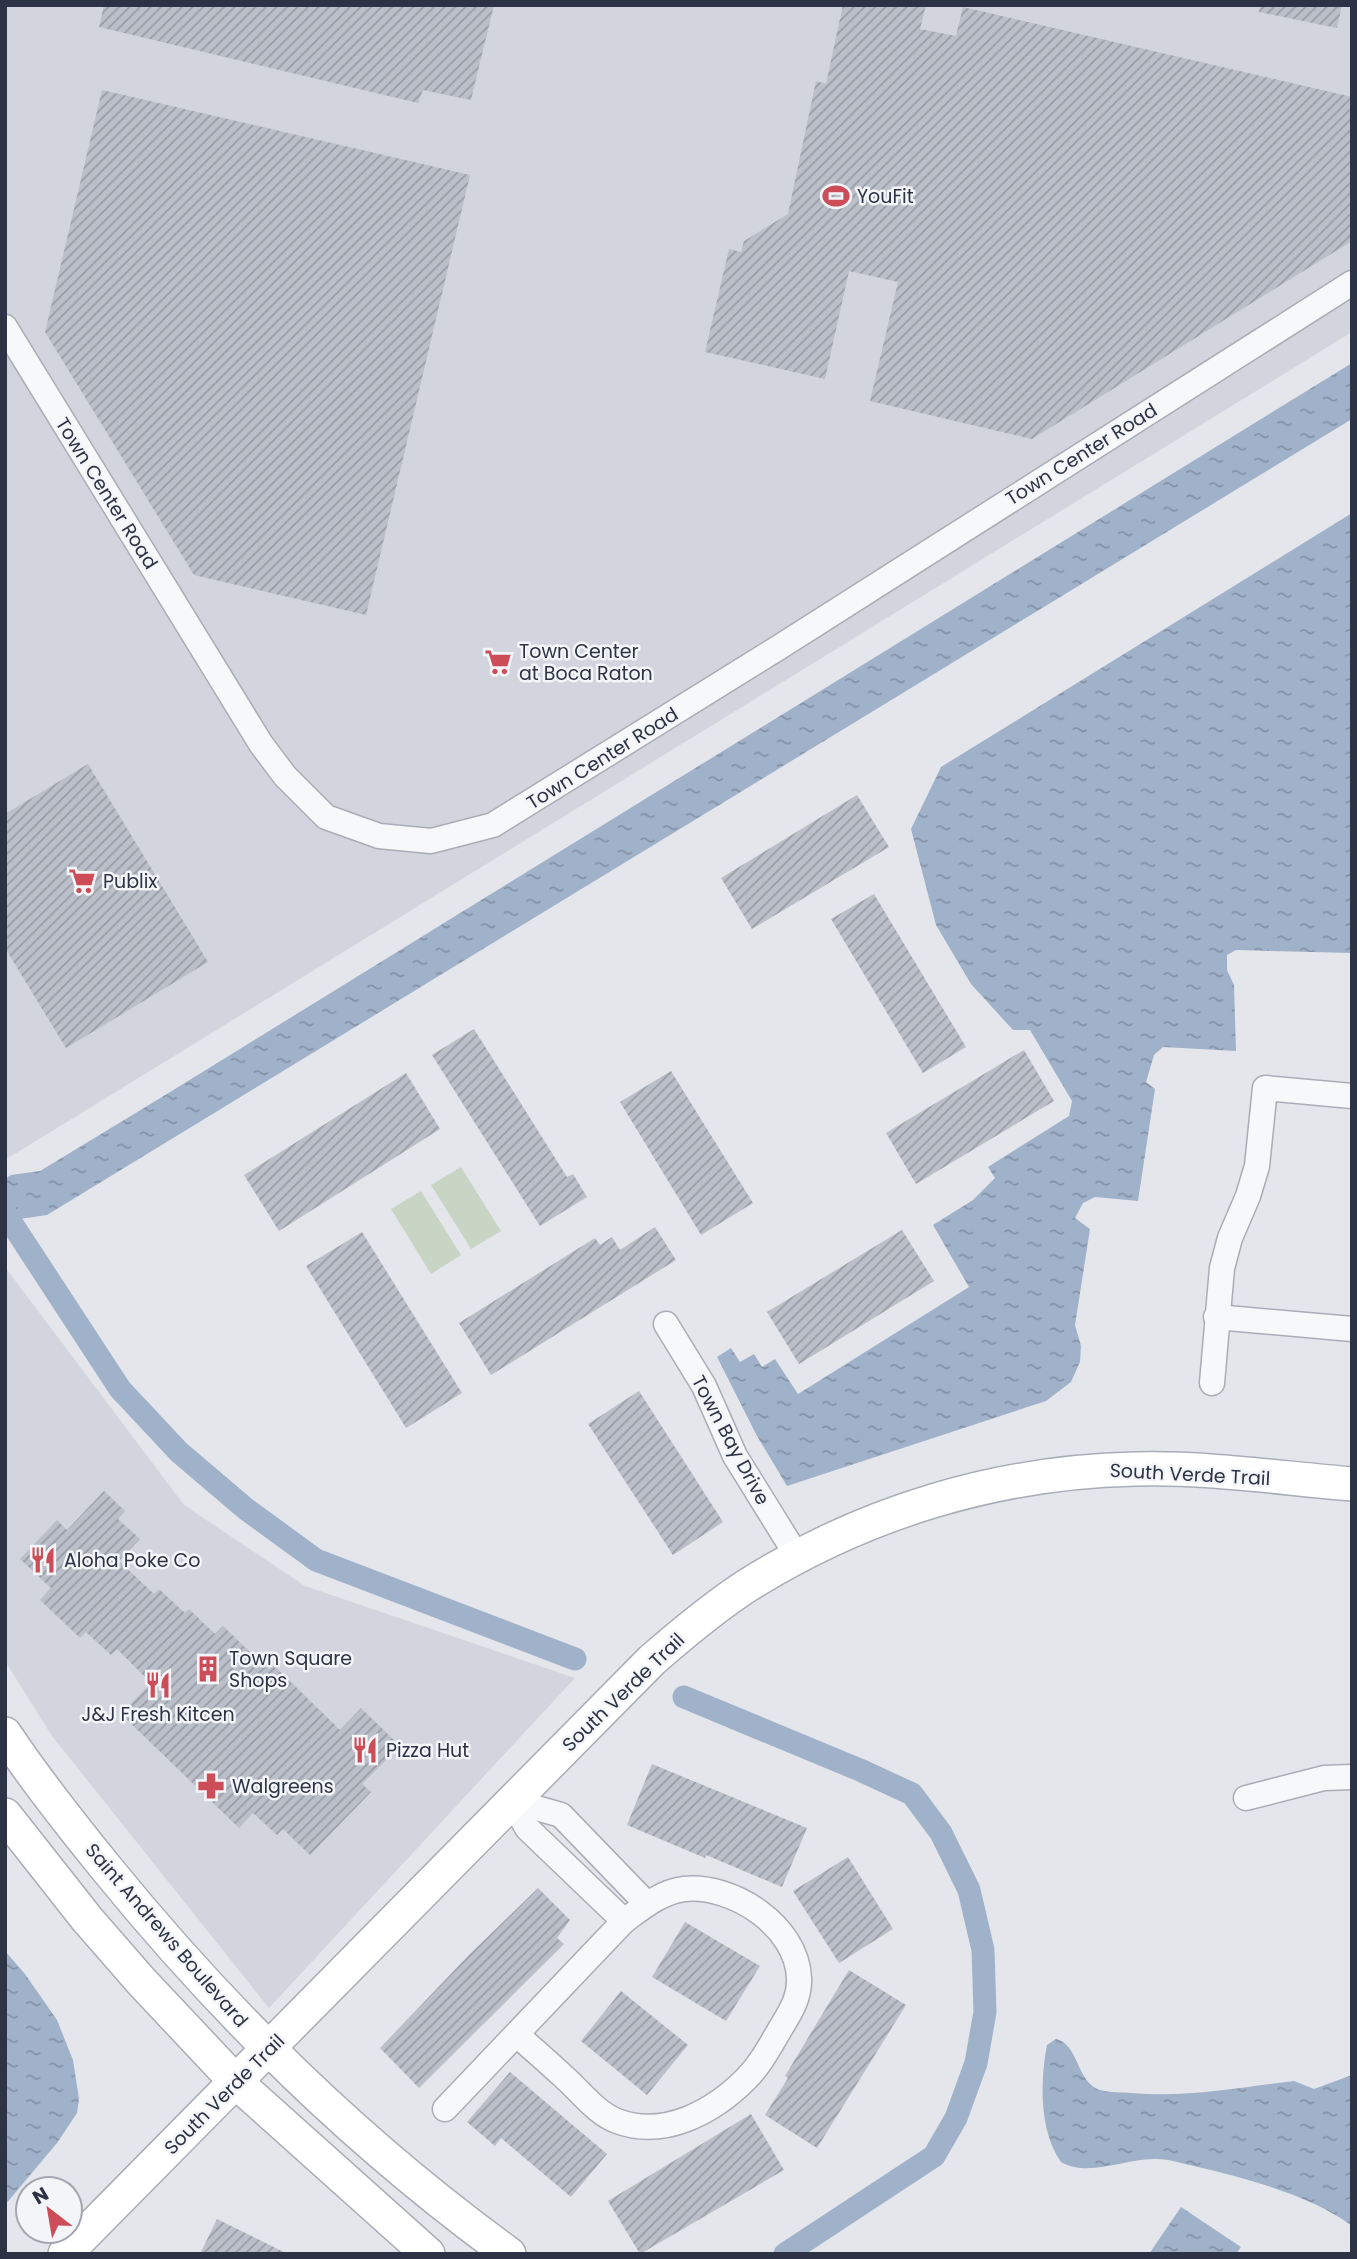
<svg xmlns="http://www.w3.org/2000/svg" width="1357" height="2259" font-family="Poppins,sans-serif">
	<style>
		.built { fill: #d2d5dd }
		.green { fill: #c8d5c5 }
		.water { fill: url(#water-ripples) }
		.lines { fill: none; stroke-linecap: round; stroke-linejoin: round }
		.canal { stroke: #a0b2ca; stroke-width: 23 }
		.building { fill: url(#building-hatch) }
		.street-casing { stroke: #a9adb6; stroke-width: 27 }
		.secondary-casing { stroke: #a9adb6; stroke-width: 36 }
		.street { stroke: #f7f8fa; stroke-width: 24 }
		.secondary { stroke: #fff; stroke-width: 33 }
		.labels { text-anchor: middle; stroke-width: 5; stroke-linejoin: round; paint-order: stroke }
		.poi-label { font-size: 19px; fill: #2c3344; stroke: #f4f5f9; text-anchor: start }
		.street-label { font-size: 19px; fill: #2c3344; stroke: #f4f5f9 }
	</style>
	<defs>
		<pattern id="water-ripples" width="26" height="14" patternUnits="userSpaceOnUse" patternTransform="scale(1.75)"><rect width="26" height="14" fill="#a0b2ca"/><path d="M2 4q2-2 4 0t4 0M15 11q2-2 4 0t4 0" fill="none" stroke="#8391a6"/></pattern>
		<pattern id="building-hatch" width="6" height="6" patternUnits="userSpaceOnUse" patternTransform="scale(1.75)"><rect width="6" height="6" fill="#bbbfc9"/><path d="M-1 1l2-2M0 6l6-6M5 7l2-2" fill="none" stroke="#989ca5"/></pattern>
	</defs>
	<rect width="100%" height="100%" fill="#e4e6eb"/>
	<g class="built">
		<path d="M 5,5 L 1352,5 L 1352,332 L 5,1160 Z"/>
		<path d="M 5,1267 L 184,1505 L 305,1586 L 575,1678 L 269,2008 L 52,1736 L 5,1661 Z"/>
	</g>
	<g class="green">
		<path d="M 461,1167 L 501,1231 L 471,1249 L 431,1185 Z"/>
		<path d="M 421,1191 L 461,1255 L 431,1274 L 391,1209 Z"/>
	</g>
	<g class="water">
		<path d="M 1352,363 L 1352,419 L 47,1215 L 5,1221 L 5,1179 L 11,1175 L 40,1171 L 162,1097 Z"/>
		<path d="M 1352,513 L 1352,953 L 1236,950 L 1227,955 L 1227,970 L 1234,985 L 1236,1051 L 1163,1047 L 1154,1055 L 1146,1082 L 1155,1089 L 1138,1201 L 1095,1197 L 1083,1203 L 1075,1218 L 1090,1229 L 1075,1325 L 1081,1346 L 1080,1362 L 1071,1382 L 1046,1401 L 787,1486 L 757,1436 L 717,1357 L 731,1348 L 740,1362 L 754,1354 L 762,1367 L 775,1359 L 798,1394 L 969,1287 L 933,1225 L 973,1200 L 995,1178 L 988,1167 L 1069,1116 L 1072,1101 L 1030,1030 L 1013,1030 L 971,984 L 936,925 L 911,829 L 941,767 Z"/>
		<path d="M 5,1951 L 25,1974 L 57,2020 L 73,2060 L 79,2099 L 77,2113 L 57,2143 L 5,2205 Z"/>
		<path d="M 1056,2039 C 1079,2044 1076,2082 1100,2090 C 1110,2093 1122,2092 1132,2093 C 1187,2098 1240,2087 1294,2081 L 1314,2089 L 1352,2075 L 1352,2226 C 1313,2196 1245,2178 1198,2167 C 1184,2164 1170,2159 1156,2159 C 1125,2158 1089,2178 1061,2162 C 1039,2131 1040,2081 1047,2045 Z"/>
		<path d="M 1181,2207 L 1241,2247 L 1236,2254 L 1149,2254 Z"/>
	</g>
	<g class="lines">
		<g class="canal">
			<path d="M 5,1213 L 120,1389 L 179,1452 L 246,1509 L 316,1560 L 575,1659"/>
			<path d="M 684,1697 L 860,1770 L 912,1794 L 941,1833 L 969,1890 L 983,1950 L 985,2012 L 976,2063 L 956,2118 L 934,2156 L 785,2254"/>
		</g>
	</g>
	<g class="building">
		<path d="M 104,5 L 494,5 L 471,100 L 423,90 L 418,103 L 99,27 Z"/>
		<path d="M 843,5 L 926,5 L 920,29 L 956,36 L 963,7 L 1352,97 L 1352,241 L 1032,439 L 870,401 L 898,282 L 849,271 L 825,379 L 705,352 L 729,249 L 741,252 L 744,241 L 788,214 L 816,81 L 826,84 Z"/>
		<path d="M 1260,5 L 1342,5 L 1337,28 L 1259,12 Z"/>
		<path d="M 102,90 L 470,175 L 366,615 L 194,575 L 45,332 Z"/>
		<path d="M 88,764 L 208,962 L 66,1048 L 5,948 L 5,814 Z"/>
		<path d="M 857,795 L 889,847 L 752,929 L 721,878 Z"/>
		<path d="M 874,894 L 966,1047 L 923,1073 L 831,919 Z"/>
		<path d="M 474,1029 L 567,1177 L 573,1174 L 587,1197 L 540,1226 L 432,1055 Z"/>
		<path d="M 1024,1050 L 1054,1101 L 916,1184 L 886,1133 Z"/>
		<path d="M 671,1071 L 753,1203 L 701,1235 L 620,1102 Z"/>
		<path d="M 406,1073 L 440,1129 L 279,1231 L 244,1175 Z"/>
		<path d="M 655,1227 L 676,1260 L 491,1375 L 459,1323 L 595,1238 L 600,1245 L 612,1237 L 620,1250 Z"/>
		<path d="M 902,1230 L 934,1281 L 799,1364 L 767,1312 Z"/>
		<path d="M 362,1232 L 462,1393 L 406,1428 L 306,1266 Z"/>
		<path d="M 639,1391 L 723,1522 L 673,1555 L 588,1424 Z"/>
		<path d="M 104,1491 L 125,1511 L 118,1519 L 140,1539 L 119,1561 L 154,1594 L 159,1589 L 185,1613 L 189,1609 L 215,1634 L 223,1626 L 252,1654 L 259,1651 L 340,1730 L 361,1708 L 400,1746 L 362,1784 L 371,1792 L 310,1855 L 283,1829 L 277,1835 L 253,1813 L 239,1828 L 121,1714 L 151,1683 L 117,1649 L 111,1655 L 86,1632 L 80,1638 L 40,1600 L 51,1588 L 20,1559 L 57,1520 L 67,1530 Z"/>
		<path d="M 652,1764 L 807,1828 L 782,1887 L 706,1855 L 705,1858 L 627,1825 Z"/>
		<path d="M 848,1857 L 893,1929 L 839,1963 L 793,1891 Z"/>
		<path d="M 538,1888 L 570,1920 L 557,1938 L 564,1944 L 419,2088 L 380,2048 L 469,1955 Z"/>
		<path d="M 685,1922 L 760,1966 L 726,2021 L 652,1977 Z"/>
		<path d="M 849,1970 L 906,2005 L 817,2148 L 765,2115 L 788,2078 L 785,2076 Z"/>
		<path d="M 621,1991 L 688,2045 L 647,2095 L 581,2041 Z"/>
		<path d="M 510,2072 L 607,2154 L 571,2197 L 501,2138 L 495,2146 L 467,2122 Z"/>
		<path d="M 751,2114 L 784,2170 L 640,2254 L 608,2201 Z"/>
		<path d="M 217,2219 L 288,2254 L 200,2254 Z"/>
	</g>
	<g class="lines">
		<g class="street-casing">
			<g id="street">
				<path d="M 5,327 L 261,744 L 285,776 L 326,817 L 379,836 L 431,841 L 493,825 L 778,648 L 1352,283"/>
				<path d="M 1216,1317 L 1352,1329"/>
				<path d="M 666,1324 L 704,1386 L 735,1456 L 797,1556"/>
				<path d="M 1212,1383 L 1222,1268 L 1230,1238 L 1248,1196 L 1257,1166 L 1265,1088 L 1352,1096"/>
				<path d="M 1246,1798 L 1324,1778 L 1352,1777"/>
				<path d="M 512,1801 L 561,1815 L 647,1904"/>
				<path d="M 512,1801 L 527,1828 L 624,1921"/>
				<path d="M 445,2109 L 624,1921 C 643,1907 661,1892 684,1889 C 733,1884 797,1926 799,1978 C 800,1999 789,2014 779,2031 C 769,2048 760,2065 746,2079 C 713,2112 664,2139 617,2121 C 596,2113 581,2092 564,2077 C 549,2063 533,2049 517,2035"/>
			</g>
		</g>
		<g class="secondary-casing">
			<g id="secondary">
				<path d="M 5,1734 C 36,1781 72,1826 107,1869 C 224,2013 359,2145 509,2254"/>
				<path d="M 5,1815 L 87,1919 L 141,1981 L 236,2082 L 428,2254"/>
				<path d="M 65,2254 L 652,1660 C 683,1633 714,1607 748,1585 C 865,1512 997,1472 1135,1469 C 1207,1467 1280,1478 1352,1484"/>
			</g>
		</g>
		<use href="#street" class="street"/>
		<use href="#secondary" class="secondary"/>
	</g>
	<defs>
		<g id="stadium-bare" transform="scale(2.1)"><path d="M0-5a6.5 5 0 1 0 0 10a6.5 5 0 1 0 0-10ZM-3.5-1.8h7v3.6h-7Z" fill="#cc4d57" stroke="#f4f5f9" stroke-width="2.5" paint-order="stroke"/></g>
		<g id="supermarket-bare" transform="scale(2.1)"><path d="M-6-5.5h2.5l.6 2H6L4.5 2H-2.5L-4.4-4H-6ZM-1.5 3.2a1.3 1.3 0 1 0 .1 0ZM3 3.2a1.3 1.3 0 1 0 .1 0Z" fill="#cc4d57" stroke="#f4f5f9" stroke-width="2.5" paint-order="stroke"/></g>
		<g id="restaurant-bare" transform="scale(2.1)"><path d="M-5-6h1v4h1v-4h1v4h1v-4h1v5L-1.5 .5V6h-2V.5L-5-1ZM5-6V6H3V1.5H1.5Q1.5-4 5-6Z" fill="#cc4d57" stroke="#f4f5f9" stroke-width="2.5" paint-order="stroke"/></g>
		<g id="building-bare" transform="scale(2.1)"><path d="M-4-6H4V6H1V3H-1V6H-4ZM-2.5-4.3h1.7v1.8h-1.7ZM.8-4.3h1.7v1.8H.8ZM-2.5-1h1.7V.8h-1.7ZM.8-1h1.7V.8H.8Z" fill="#cc4d57" stroke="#f4f5f9" stroke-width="2.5" paint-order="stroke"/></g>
		<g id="pharmacy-bare" transform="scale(2.1)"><path d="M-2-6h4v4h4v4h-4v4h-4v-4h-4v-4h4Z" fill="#cc4d57" stroke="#f4f5f9" stroke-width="2.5" paint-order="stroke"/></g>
	</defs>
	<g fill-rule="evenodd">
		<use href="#stadium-bare" x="836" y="196"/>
		<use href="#supermarket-bare" x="498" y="662"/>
		<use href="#supermarket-bare" x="82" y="881"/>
		<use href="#restaurant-bare" x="43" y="1560"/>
		<use href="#building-bare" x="208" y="1669"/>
		<use href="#restaurant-bare" x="158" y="1685"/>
		<use href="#restaurant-bare" x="365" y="1750"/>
		<use href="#pharmacy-bare" x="211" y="1786"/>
	</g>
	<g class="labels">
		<g class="poi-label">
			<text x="857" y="203">YouFit</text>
			<text x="519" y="658">Town Center<tspan x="519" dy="22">at Boca Raton</tspan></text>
			<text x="103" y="888">Publix</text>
			<text x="64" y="1567">Aloha Poke Co</text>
			<text x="229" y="1665">Town Square<tspan x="229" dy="22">Shops</tspan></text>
			<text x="158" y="1721" text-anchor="middle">J&amp;J Fresh Kitcen</text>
			<text x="386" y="1757">Pizza Hut</text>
			<text x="232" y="1793">Walgreens</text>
		</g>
		<g class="street-label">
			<text transform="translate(1081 454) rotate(-32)" y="7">Town Center Road</text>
			<text transform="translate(107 493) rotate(58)" y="7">Town Center Road</text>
			<text transform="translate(602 758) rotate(-32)" y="7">Town Center Road</text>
			<text transform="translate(731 1440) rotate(62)" y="7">Town Bay Drive</text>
			<text transform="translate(1190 1474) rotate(3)" y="7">South Verde Trail</text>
			<text transform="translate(623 1692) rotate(-44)" y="7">South Verde Trail</text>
			<text transform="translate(167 1935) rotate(49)" y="7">Saint Andrews Boulevard</text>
			<text transform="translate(224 2094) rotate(-45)" y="7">South Verde Trail</text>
		</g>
	</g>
	<rect width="1357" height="2259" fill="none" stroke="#2c3344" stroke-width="14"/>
	<g transform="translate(49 2210) rotate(329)"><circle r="33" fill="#f4f5f9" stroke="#a4a7b1" stroke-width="2"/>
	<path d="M0-5L12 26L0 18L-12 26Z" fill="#cc4d57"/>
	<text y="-10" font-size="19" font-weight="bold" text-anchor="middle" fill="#2c3344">N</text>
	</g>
</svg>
